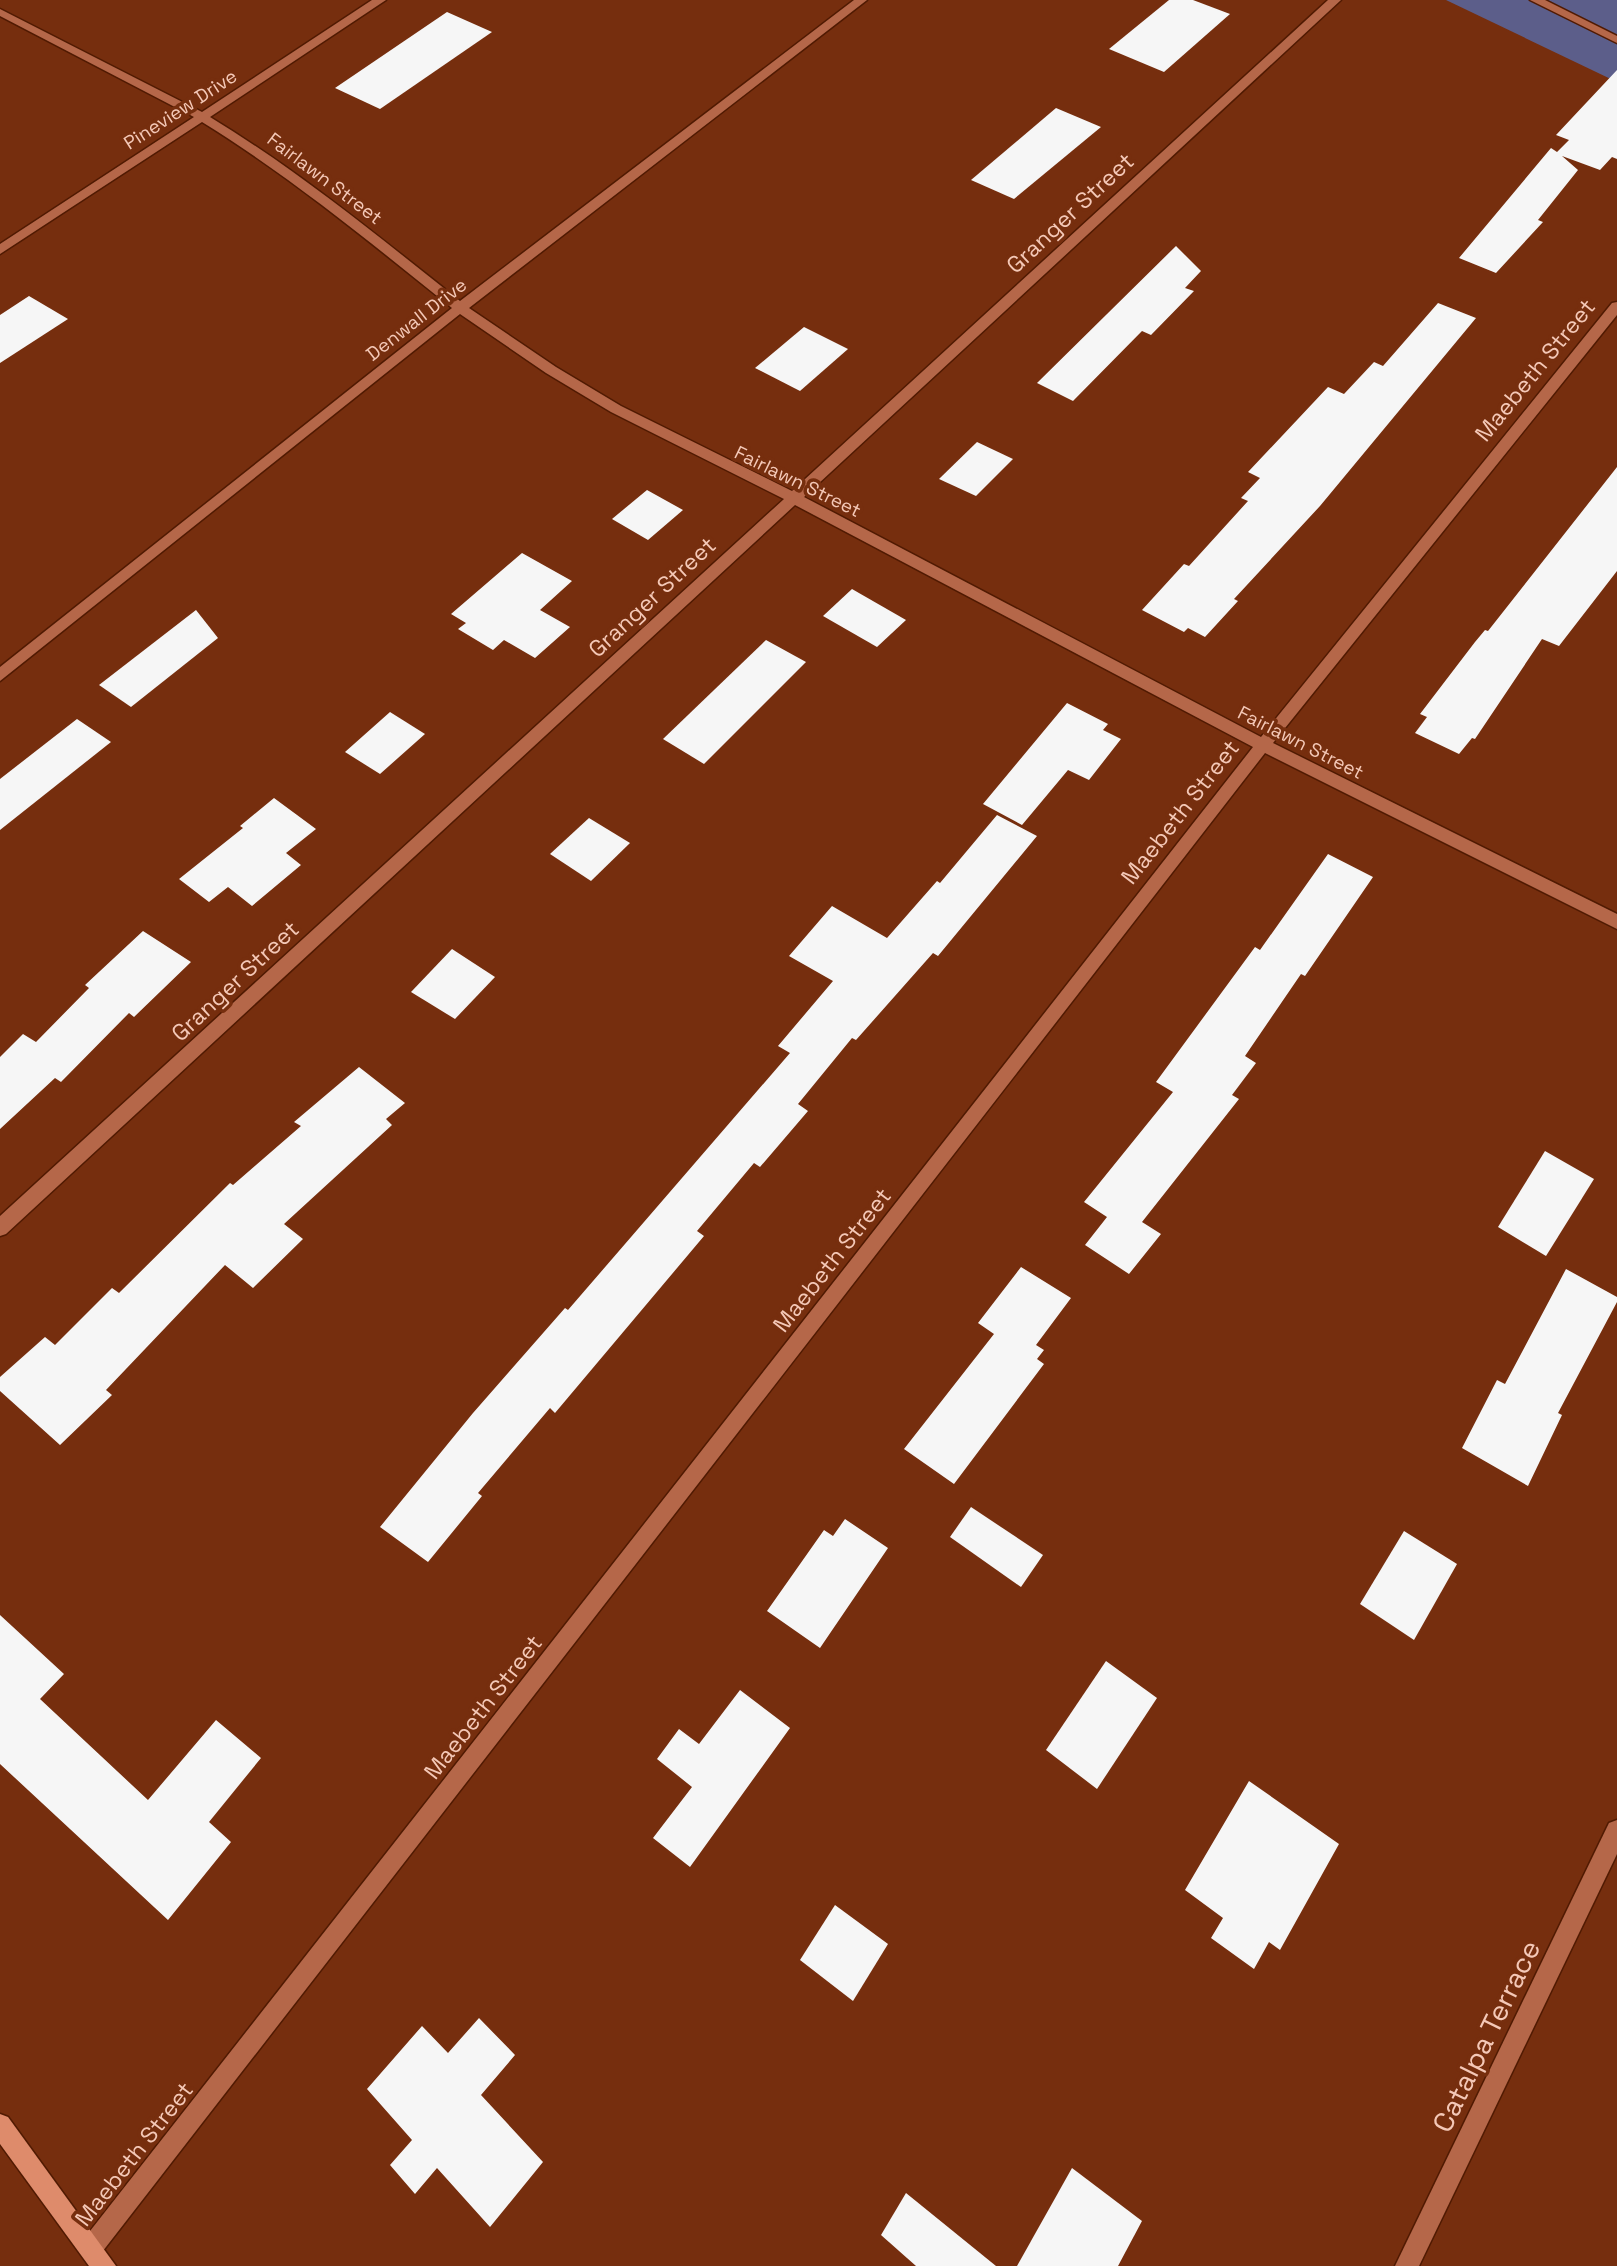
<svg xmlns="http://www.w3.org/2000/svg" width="1617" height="2266" font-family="'Space Grotesk',sans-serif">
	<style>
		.green { fill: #5c5e8a }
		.building { fill: #f6f6f6 }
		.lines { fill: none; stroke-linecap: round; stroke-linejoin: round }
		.minor-casing { stroke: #501a02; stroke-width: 3 }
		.major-casing { stroke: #501a02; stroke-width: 3 }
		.minor { fill: #b56749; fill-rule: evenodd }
		.major { fill: #de8b6b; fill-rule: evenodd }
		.labels { text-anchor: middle; stroke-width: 7; stroke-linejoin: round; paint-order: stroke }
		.far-street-label { font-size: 19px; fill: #f4c8b7; stroke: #762e0e }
		.street-label { font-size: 23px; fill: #f4c8b7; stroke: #762e0e }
		.near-street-label { font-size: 28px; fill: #f4c8b7; stroke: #762e0e }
	</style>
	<rect width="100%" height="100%" fill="#762e0e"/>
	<path class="green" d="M 1446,0 L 1617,0 L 1617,82 Z"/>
	<g class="building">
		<path d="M 1169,0 L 1193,0 L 1230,14 L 1164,72 L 1109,49 Z"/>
		<path d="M 447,12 L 492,32 L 380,109 L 335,88 Z"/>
		<path d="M 1617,70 L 1617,159 L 1612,157 L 1600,170 L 1562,156 L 1578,170 L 1538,220 L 1543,222 L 1496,273 L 1459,258 L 1551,148 L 1557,152 L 1569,140 L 1556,135 Z"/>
		<path d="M 1056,108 L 1101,127 L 1014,199 L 971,180 Z"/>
		<path d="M 1176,246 L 1201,271 L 1185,288 L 1194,291 L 1151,335 L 1142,331 L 1073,401 L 1037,383 Z"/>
		<path d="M 29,296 L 68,319 L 0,363 L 0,315 Z"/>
		<path d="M 1438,303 L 1476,318 L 1320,506 L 1234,599 L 1238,601 L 1205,637 L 1188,628 L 1184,632 L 1142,610 L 1184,564 L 1189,566 L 1248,501 L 1241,498 L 1260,478 L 1248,472 L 1328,387 L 1344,394 L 1374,362 L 1383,366 Z"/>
		<path d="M 804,327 L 848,349 L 800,391 L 755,368 Z"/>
		<path d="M 977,442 L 1013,459 L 976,496 L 939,479 Z"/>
		<path d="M 1617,467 L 1617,571 L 1559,646 L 1542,639 L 1475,739 L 1472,738 L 1459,754 L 1415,733 L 1427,717 L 1420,714 L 1475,642 L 1485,630 L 1488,631 Z"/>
		<path d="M 647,490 L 683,510 L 648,540 L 612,519 Z"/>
		<path d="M 522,553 L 572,581 L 540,610 L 570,627 L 535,658 L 504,640 L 493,650 L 458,629 L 466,623 L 451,614 Z"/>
		<path d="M 852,589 L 906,620 L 877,647 L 823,616 Z"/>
		<path d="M 196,610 L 218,638 L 131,707 L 99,685 Z"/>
		<path d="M 766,640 L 806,662 L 704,764 L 663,739 Z"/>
		<path d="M 1067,703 L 1108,724 L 1103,730 L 1121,739 L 1089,780 L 1068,770 L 1022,825 L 983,804 Z"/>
		<path d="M 390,712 L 425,734 L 380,774 L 345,752 Z"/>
		<path d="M 77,719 L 111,742 L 0,830 L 0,779 Z"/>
		<path d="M 274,798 L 316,829 L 286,853 L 301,865 L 252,906 L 228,887 L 209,902 L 179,879 L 243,828 L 240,826 Z"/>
		<path d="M 997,815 L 1037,836 L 938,956 L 933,953 L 856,1040 L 852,1038 L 798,1104 L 808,1111 L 760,1167 L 754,1163 L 697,1231 L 704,1236 L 555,1413 L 550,1408 L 478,1493 L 482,1496 L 428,1562 L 380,1527 L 473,1413 L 565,1308 L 568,1310 L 790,1053 L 778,1046 L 833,981 L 789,956 L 832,906 L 887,938 L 937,881 L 940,883 Z"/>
		<path d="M 589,818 L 630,843 L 591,881 L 550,854 Z"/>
		<path d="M 1328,854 L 1373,877 L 1305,976 L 1301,974 L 1245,1056 L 1256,1063 L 1232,1095 L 1239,1099 L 1142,1222 L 1161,1234 L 1129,1274 L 1085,1245 L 1107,1217 L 1084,1202 L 1173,1092 L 1156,1082 L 1255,947 L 1260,950 Z"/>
		<path d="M 143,931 L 191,962 L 134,1017 L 129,1013 L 61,1082 L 55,1078 L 0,1129 L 0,1057 L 23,1034 L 36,1042 L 89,988 L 85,985 Z"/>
		<path d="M 452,949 L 495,977 L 455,1019 L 411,992 Z"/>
		<path d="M 359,1067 L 405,1103 L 386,1119 L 392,1125 L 284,1224 L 303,1239 L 253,1288 L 225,1265 L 106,1390 L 112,1395 L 60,1445 L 0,1391 L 0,1377 L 45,1337 L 55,1345 L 112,1288 L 119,1293 L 230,1183 L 233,1185 L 301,1126 L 294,1122 Z"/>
		<path d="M 1545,1151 L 1594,1179 L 1546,1256 L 1498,1227 Z"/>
		<path d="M 1021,1267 L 1071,1298 L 1036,1345 L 1044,1350 L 1037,1359 L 1044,1364 L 954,1484 L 904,1449 L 994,1334 L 978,1323 Z"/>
		<path d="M 1566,1269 L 1617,1297 L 1617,1302 L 1558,1413 L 1562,1415 L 1528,1486 L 1462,1448 L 1497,1380 L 1505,1384 Z"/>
		<path d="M 971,1507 L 1043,1555 L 1021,1587 L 950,1537 Z"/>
		<path d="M 845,1519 L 888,1548 L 820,1648 L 767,1611 L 824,1530 L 833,1536 Z"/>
		<path d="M 1404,1531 L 1457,1564 L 1414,1640 L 1360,1604 Z"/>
		<path d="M 0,1615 L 64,1674 L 40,1699 L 148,1800 L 216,1720 L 261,1758 L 209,1822 L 231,1842 L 168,1920 L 0,1764 Z"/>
		<path d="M 1106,1661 L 1157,1698 L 1097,1789 L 1046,1750 Z"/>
		<path d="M 740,1690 L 790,1728 L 690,1867 L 653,1838 L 692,1787 L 657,1759 L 679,1729 L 699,1744 Z"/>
		<path d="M 1249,1781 L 1339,1844 L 1280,1950 L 1269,1942 L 1254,1969 L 1211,1938 L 1223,1918 L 1185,1890 Z"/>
		<path d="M 835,1905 L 888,1944 L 853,2001 L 800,1960 Z"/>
		<path d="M 479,2018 L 515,2055 L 481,2095 L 543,2162 L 490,2227 L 437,2168 L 415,2194 L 390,2165 L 412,2140 L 367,2089 L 422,2026 L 448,2053 Z"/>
		<path d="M 1072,2168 L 1142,2221 L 1118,2266 L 1017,2266 Z"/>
		<path d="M 906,2193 L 996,2266 L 916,2266 L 881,2235 Z"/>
	</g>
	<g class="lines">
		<g class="minor-casing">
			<g id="minor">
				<path d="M 372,0 L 386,0 L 210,117 C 299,171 379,237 460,301 L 854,0 L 867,0 L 469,308 L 556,367 L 621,406 L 792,491 L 1328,0 L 1341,0 L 804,497 L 1261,737 L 1612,303 L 1617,302 L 1617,315 L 1273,743 L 1617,914 L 1617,929 L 1265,753 L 99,2256 L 91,2260 L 83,2256 L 79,2248 L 83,2240 L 1253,747 L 795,505 L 6,1234 L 0,1236 L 0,1216 L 784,499 L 611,412 L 546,373 L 460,314 L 0,681 L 0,667 L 452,308 C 371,243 291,177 202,122 L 0,254 L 0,244 L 194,117 L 0,16 L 0,9 L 202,112 Z"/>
				<path d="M 1530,0 L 1545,0 L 1617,36 L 1617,43 Z"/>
				<path d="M 1617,1820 L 1617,1854 L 1419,2266 L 1395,2266 L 1609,1823 Z"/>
			</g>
		</g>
		<g class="major-casing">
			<path id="major" d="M 0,2114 L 8,2117 L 116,2266 L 89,2266 L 0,2144 Z"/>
		</g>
		<use href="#minor" class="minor"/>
		<use href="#major" class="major"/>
	</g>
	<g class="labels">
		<g class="far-street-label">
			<text transform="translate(180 109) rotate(-33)" y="7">Pineview Drive</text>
			<text transform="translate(325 178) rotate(37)" y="7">Fairlawn Street</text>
			<text transform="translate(416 319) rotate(-38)" y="7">Denwall Drive</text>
			<text transform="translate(798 481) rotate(26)" y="7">Fairlawn Street</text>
			<text transform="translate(1301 742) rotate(27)" y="7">Fairlawn Street</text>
		</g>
		<g class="street-label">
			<text transform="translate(1070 213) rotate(-43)" y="8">Granger Street</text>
			<text transform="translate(1535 370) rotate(-51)" y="8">Maebeth Street</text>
			<text transform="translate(652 597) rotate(-43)" y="8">Granger Street</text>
			<text transform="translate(1180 812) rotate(-52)" y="8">Maebeth Street</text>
			<text transform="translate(235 981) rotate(-43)" y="8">Granger Street</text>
			<text transform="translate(832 1260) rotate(-52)" y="8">Maebeth Street</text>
			<text transform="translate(483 1707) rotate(-52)" y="8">Maebeth Street</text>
			<text transform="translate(134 2154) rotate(-52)" y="8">Maebeth Street</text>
		</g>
		<g class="near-street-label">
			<text transform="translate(1486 2036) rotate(-64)" y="10">Catalpa Terrace</text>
		</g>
	</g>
</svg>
